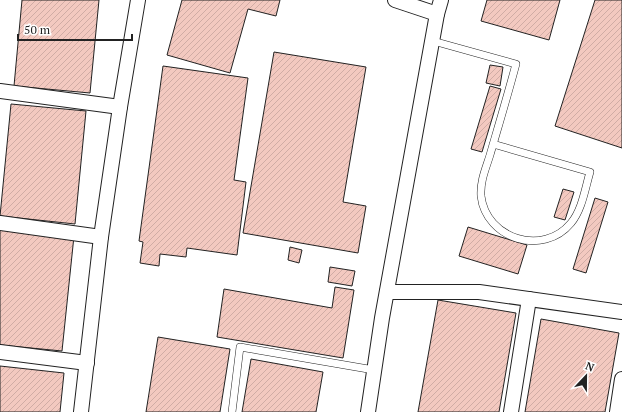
<svg xmlns="http://www.w3.org/2000/svg" width="622" height="412" font-family="'PT Serif',serif">
	<style>
		.building { fill: url(#building-hatch); stroke: #222 }
		.lines { fill: none; stroke-linecap: round; stroke-linejoin: round }
		.service-casing { stroke: #222; stroke-width: 8 }
		.minor-casing { stroke: #222; stroke-width: 16 }
		.service { stroke: #fff; stroke-width: 7 }
		.minor { stroke: #fff; stroke-width: 14 }
	</style>
	<defs>
		<pattern id="building-hatch" width="6" height="6" patternUnits="userSpaceOnUse"><rect width="6" height="6" fill="#f3c9c0"/><path d="M-1 1l2-2M0 6l6-6M5 7l2-2" fill="none" stroke="#d0aca5"/></pattern>
	</defs>
	<rect width="100%" height="100%" fill="#fff"/>
	<g class="building">
		<path d="M 22,0 L 99,0 L 90,93 L 14,86 Z"/>
		<path d="M 182,0 L 280,0 L 276,16 L 248,9 L 230,73 L 167,55 Z"/>
		<path d="M 487,0 L 560,0 L 549,40 L 481,21 Z"/>
		<path d="M 595,0 L 622,0 L 622,148 L 555,126 Z"/>
		<path d="M 274,52 L 366,67 L 343,202 L 366,206 L 358,253 L 243,233 Z"/>
		<path d="M 490,65 L 503,67 L 500,86 L 486,83 Z"/>
		<path d="M 163,66 L 248,78 L 234,180 L 246,182 L 237,255 L 187,248 L 186,257 L 160,254 L 159,266 L 140,263 L 143,242 L 139,241 Z"/>
		<path d="M 490,86 L 501,89 L 482,152 L 471,149 Z"/>
		<path d="M 11,104 L 86,111 L 75,224 L 0,216 Z"/>
		<path d="M 563,189 L 574,192 L 565,220 L 554,217 Z"/>
		<path d="M 595,198 L 608,202 L 586,273 L 573,269 Z"/>
		<path d="M 468,227 L 527,245 L 518,274 L 459,256 Z"/>
		<path d="M 0,229 L 74,236 L 62,351 L 0,345 Z"/>
		<path d="M 290,247 L 302,250 L 299,263 L 288,260 Z"/>
		<path d="M 330,267 L 355,271 L 352,286 L 328,282 Z"/>
		<path d="M 335,287 L 354,290 L 343,358 L 217,337 L 224,289 L 332,308 Z"/>
		<path d="M 438,300 L 516,313 L 499,412 L 418,412 Z"/>
		<path d="M 541,319 L 619,333 L 605,412 L 525,412 Z"/>
		<path d="M 158,337 L 230,349 L 220,412 L 146,412 Z"/>
		<path d="M 251,359 L 323,372 L 316,412 L 242,412 Z"/>
		<path d="M 0,366 L 64,373 L 60,412 L 0,412 Z"/>
	</g>
	<g class="lines">
		<g class="service-casing">
			<g id="service">
				<path d="M 433,41 L 516,64 C 508,94 499,124 490,155 C 486,168 480,181 481,196 C 486,239 543,257 571,223 C 582,210 585,189 590,172 L 493,144"/>
				<path d="M 232,412 L 240,347 L 374,370"/>
			</g>
		</g>
		<g class="minor-casing">
			<g id="minor">
				<path d="M 395,0 L 437,14"/>
				<path d="M 0,91 L 120,107"/>
				<path d="M 0,223 L 101,237"/>
				<path d="M 387,292 L 479,292 L 622,312"/>
				<path d="M 0,352 L 87,363"/>
				<path d="M 81,412 L 101,237 L 120,107 L 138,0"/>
				<path d="M 368,412 L 382,318 L 437,14 L 441,0"/>
				<path d="M 511,412 L 529,299"/>
				<path d="M 617,412 L 622,379"/>
			</g>
		</g>
		<use href="#service" class="service"/>
		<use href="#minor" class="minor"/>
	</g>
	<g transform="translate(586 376) rotate(22)" stroke="#ffffff" stroke-width="3" paint-order="stroke">
	<path d="M0-3L7 15L0 10L-7 15Z" fill="#222222"/>
	<text y="-6" font-size="11" font-weight="bold" text-anchor="middle" fill="#222222">N</text>
	</g>
	<path d="M18 34v6h114v-6" fill="none" stroke="#222222" stroke-width="2"/>
	<text x="24" y="34" font-size="12" fill="#222222" stroke="#ffffff" stroke-width="3" paint-order="stroke">50 m</text>
</svg>
